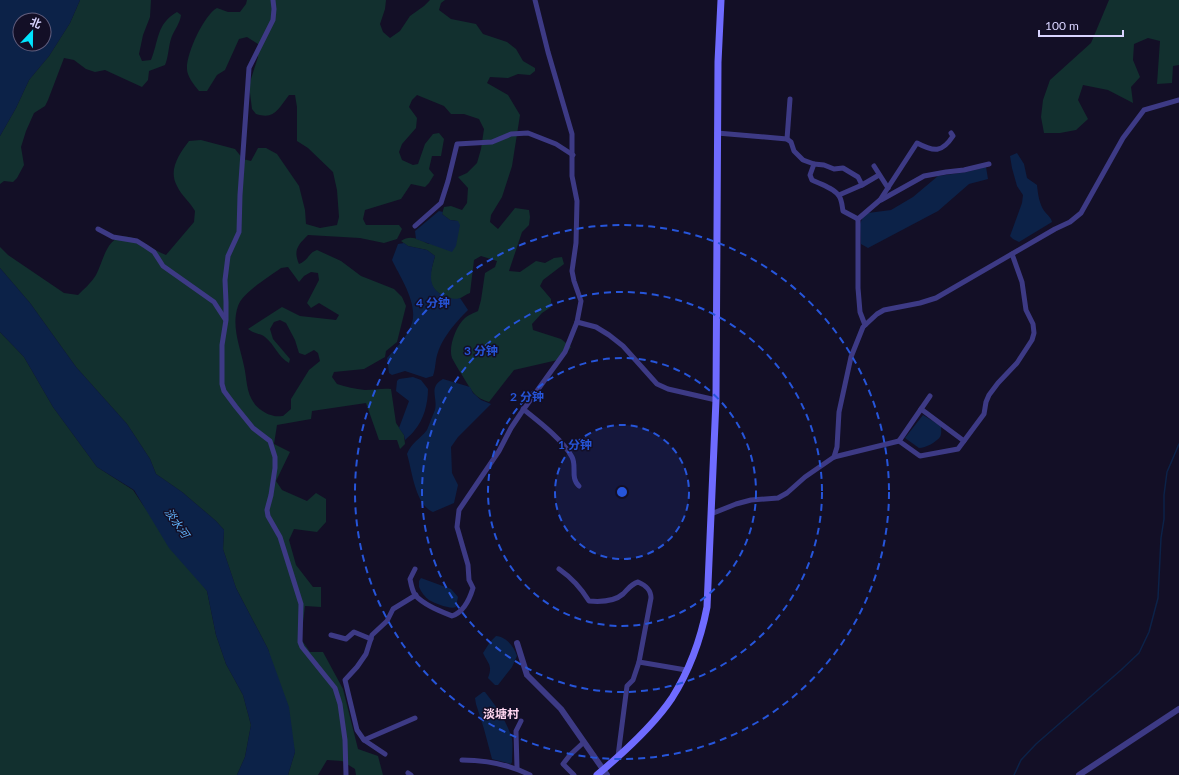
<svg xmlns="http://www.w3.org/2000/svg" width="1179" height="775" font-family="Lato,'Noto Sans SC',sans-serif">
	<style>
		.green { fill: #12302f; fill-rule: evenodd }
		.water { fill: #0c2248; fill-rule: evenodd }
		.lines { fill: none; stroke-linecap: round; stroke-linejoin: round }
		.stream { stroke: #0c2248; stroke-width: 1.5 }
		.minor { stroke: #3d3a85; stroke-width: 5 }
		.tertiary { stroke: #3d3a85; stroke-width: 6 }
		.secondary { stroke: #6f6bff; stroke-width: 7 }
		.ring { fill: none; stroke: #2655da; stroke-width: 2; stroke-dasharray: 7 5 }
		.labels { text-anchor: middle; stroke-width: 3; stroke-linejoin: round; paint-order: stroke }
		.water-label { font-size: 11px; font-style: italic; fill: #62b6ff; stroke: #130f26 }
		.quarter-label { font-size: 12px; font-weight: bold; fill: #ffd6f0; stroke: #130f26 }
		.centre { fill: #2655da; stroke: #130f26; stroke-width: 2 }
		.ring-label { font-size: 12px; text-anchor: middle; font-weight: bold; fill: #2655da; stroke: #130f26; stroke-width: 3; stroke-linejoin: round; paint-order: stroke }
	</style>
	<rect width="100%" height="100%" fill="#130f26"/>
	<g class="green">
		<path d="M 80,0 L 151,0 L 150,17 L 143,35 L 139,54 L 142,61 L 151,60 C 159,41 156,24 177,12 L 181,15 C 180,23 175,29 172,36 C 168,46 169,56 165,65 L 149,71 L 148,80 L 142,87 L 105,70 L 95,72 L 86,69 L 74,60 L 64,58 L 48,100 L 45,106 L 34,113 L 26,131 L 21,147 L 24,165 L 17,178 L 13,182 L 4,181 L 0,184 L 0,136 L 16,108 L 29,80 L 49,56 L 70,23 Z"/>
		<path d="M 247,0 L 386,0 L 385,9 L 380,24 L 383,32 L 390,38 L 400,31 L 410,16 L 424,6 L 430,0 L 445,0 L 441,3 L 439,10 L 451,19 L 476,24 L 483,34 L 507,42 L 516,49 L 523,61 L 535,68 L 535,71 L 530,75 L 518,74 L 508,78 L 490,77 L 487,83 L 508,95 L 520,115 L 512,166 L 502,197 L 491,215 L 490,222 L 498,229 L 515,208 L 529,210 L 530,217 L 529,225 L 522,232 L 509,271 L 520,272 L 536,261 L 545,263 L 554,258 L 562,257 L 564,264 L 543,280 L 540,286 L 551,299 L 551,307 L 542,313 L 532,324 L 533,330 L 561,339 L 571,347 L 562,359 L 514,370 L 489,402 C 475,398 472,391 465,380 C 461,373 456,366 452,358 C 448,347 456,326 465,318 C 468,315 474,313 478,311 L 481,300 L 485,273 L 495,267 L 497,261 L 481,256 L 474,260 L 470,293 C 466,294 462,298 458,299 C 450,301 435,293 432,285 C 428,276 433,265 435,256 L 427,250 L 408,246 L 401,241 C 411,234 419,240 429,244 L 457,221 L 450,220 L 442,214 L 444,207 L 451,206 L 462,210 L 467,203 L 468,188 L 458,177 L 467,173 L 477,163 L 481,149 L 484,129 L 479,119 L 464,114 L 451,114 L 444,106 L 417,95 L 412,100 L 409,107 L 417,118 L 416,128 L 402,144 L 399,152 L 402,160 L 413,165 L 418,164 L 425,144 L 433,134 L 439,133 L 444,139 L 441,156 L 432,156 L 429,169 L 434,175 L 429,183 L 425,187 L 411,184 L 401,199 L 365,210 L 363,219 L 366,225 L 399,225 L 402,229 L 397,239 L 384,243 L 360,238 L 308,235 C 298,245 293,250 299,264 C 309,260 308,253 317,250 L 341,261 L 361,276 L 394,289 L 402,297 L 406,306 L 397,342 L 386,351 L 385,357 L 364,369 L 334,372 L 332,377 L 337,384 C 346,387 355,389 365,390 C 374,390 382,388 391,389 L 396,423 L 404,435 L 405,444 L 400,449 L 397,440 L 379,440 L 366,403 L 312,411 L 311,419 L 277,425 L 274,444 L 290,452 L 276,481 L 282,490 L 307,501 L 316,493 L 326,499 L 326,522 L 317,532 L 294,529 L 289,540 L 296,565 L 313,587 L 321,587 L 321,607 L 305,606 L 301,639 L 310,652 L 323,652 L 343,689 L 358,749 L 378,756 L 383,775 L 356,775 L 355,769 L 342,761 L 327,760 L 318,775 L 288,775 L 295,752 L 268,649 L 236,588 L 223,549 L 224,530 L 216,521 L 182,492 L 156,474 L 150,459 L 127,424 L 76,367 L 30,303 L 0,268 L 0,247 L 8,255 L 64,293 L 78,295 C 84,289 92,282 96,275 C 104,260 107,232 130,237 C 144,241 153,250 166,255 L 194,222 L 195,211 C 190,202 181,195 177,186 C 168,170 179,154 189,141 L 201,140 L 235,149 L 243,159 L 251,161 L 258,148 L 266,148 L 277,154 L 299,186 L 305,210 L 306,224 L 320,228 L 337,225 L 339,217 L 337,190 L 333,172 L 308,148 L 297,141 L 297,107 L 295,95 L 289,95 C 278,109 275,120 256,114 L 252,109 L 249,85 L 258,57 L 258,44 L 247,37 L 239,39 L 225,70 L 217,75 L 207,91 L 199,91 C 194,85 187,76 187,69 C 186,54 204,15 217,8 L 228,12 L 240,12 L 246,4 ZM 288,267 L 299,282 L 304,276 L 311,272 L 318,273 L 319,280 L 307,303 L 311,308 L 319,303 L 339,315 L 336,320 L 300,316 L 282,307 L 248,329 C 256,335 260,333 265,337 C 275,345 278,357 289,363 L 290,359 L 273,339 L 270,329 L 274,322 L 280,320 L 286,323 L 295,340 L 299,353 L 305,355 L 314,350 L 318,353 L 320,361 L 309,370 L 291,399 L 291,409 L 283,416 C 280,416 275,417 271,415 C 266,414 257,408 254,403 C 246,392 247,379 244,366 C 240,346 231,326 238,306 C 243,292 269,277 281,268 Z"/>
		<path d="M 1109,0 L 1179,0 L 1179,65 L 1173,66 L 1172,83 L 1157,84 L 1160,41 L 1148,38 L 1134,44 L 1133,60 L 1140,77 L 1131,87 L 1133,103 L 1108,90 L 1083,85 L 1078,100 L 1088,119 L 1076,130 L 1060,133 L 1044,133 L 1041,117 L 1043,100 L 1050,80 L 1091,43 Z"/>
		<path d="M 0,332 L 24,357 L 53,407 L 97,467 L 133,490 L 143,505 L 207,591 L 216,635 L 226,664 L 243,695 L 251,725 L 245,757 L 237,775 L 0,775 Z"/>
	</g>
	<g class="water">
		<path d="M 0,0 L 80,0 L 70,23 L 49,56 L 29,80 L 16,108 L 0,136 ZM 20,20 L 44,20 L 44,44 L 20,44 Z"/>
		<path d="M 1017,153 L 1024,164 L 1027,178 L 1037,185 C 1038,194 1039,204 1045,212 C 1048,216 1051,217 1052,222 L 1019,242 L 1013,239 L 1010,236 L 1022,203 L 1023,195 L 1017,186 L 1012,168 L 1010,156 Z"/>
		<path d="M 986,167 L 988,179 L 969,184 L 938,211 L 868,248 L 861,244 L 860,224 L 863,217 L 868,213 L 891,210 L 913,197 L 938,176 L 967,172 Z"/>
		<path d="M 439,211 L 443,212 L 442,214 L 450,220 L 458,221 L 460,225 L 456,246 L 452,252 L 416,239 L 415,231 Z"/>
		<path d="M 404,243 L 408,246 L 427,250 L 435,256 C 430,274 426,289 447,297 C 451,298 455,300 460,298 L 468,310 C 455,323 439,341 436,360 C 435,366 435,370 433,376 L 426,378 L 405,371 L 392,375 L 389,373 L 387,358 C 396,348 408,336 412,323 C 418,303 400,277 392,260 L 398,244 Z"/>
		<path d="M 0,268 L 30,303 L 76,367 L 127,424 L 150,459 L 156,474 L 182,492 L 216,521 L 224,530 L 223,549 L 236,588 L 268,649 L 289,707 L 295,752 L 288,775 L 237,775 L 245,757 L 251,725 L 243,695 L 226,664 L 216,635 L 207,591 L 169,548 L 134,490 L 97,467 L 53,407 L 24,357 L 0,332 Z"/>
		<path d="M 413,377 L 421,380 L 428,389 C 428,403 424,420 414,431 C 412,434 408,437 405,440 L 404,435 L 399,428 L 409,401 L 396,391 L 397,381 L 399,379 Z"/>
		<path d="M 443,379 L 470,387 L 473,393 L 481,400 L 491,404 L 458,437 L 451,447 L 452,473 L 458,485 L 454,503 L 433,512 C 415,505 412,470 407,454 C 411,443 420,439 427,430 C 428,428 434,412 435,410 C 438,398 428,387 443,379 Z"/>
		<path d="M 923,415 L 941,426 C 941,430 942,434 940,437 C 936,442 926,448 919,448 L 905,438 Z"/>
		<path d="M 421,578 L 451,589 L 458,597 L 456,607 C 451,610 434,603 429,600 C 425,597 421,592 419,587 L 419,581 Z"/>
		<path d="M 496,636 C 507,637 514,647 517,656 L 512,667 L 498,685 L 495,685 L 488,678 C 493,665 488,664 483,653 L 490,642 Z"/>
		<path d="M 483,692 L 485,692 C 496,706 507,721 512,739 C 513,746 512,755 512,762 L 511,764 L 492,759 L 484,729 L 476,704 L 475,698 Z"/>
	</g>
	<g class="lines">
		<path class="stream" d="M 1014,775 L 1021,760 L 1036,744 L 1121,670 L 1139,653 L 1149,632 L 1158,598 L 1161,538 L 1164,519 L 1164,495 L 1167,472 L 1179,444"/>
		<g class="minor">
			<path d="M 273,0 L 274,9 L 273,20 L 249,68 L 240,195 L 239,232 L 228,256 L 225,280 L 226,302 L 226,320 L 222,345 L 222,384 L 224,391 L 236,407 L 253,428 L 270,441 L 275,457 L 275,468 L 271,495 L 267,510 L 268,516 L 280,537 L 301,604 L 300,642 L 302,647 L 335,688 L 340,704 L 345,740 L 346,775"/>
			<path d="M 535,0 L 548,52 L 572,134 L 572,176 L 577,201 L 576,243 L 572,271 L 574,281 L 581,301 L 577,322"/>
			<path d="M 717,133 L 787,139 L 791,142 L 794,151 L 803,160 L 814,164 L 824,165 L 834,169 L 843,168 L 858,177 L 862,185 L 879,175"/>
			<path d="M 787,139 L 790,99"/>
			<path d="M 814,164 L 810,175 L 812,180 C 820,184 834,188 839,196 C 842,200 842,206 843,211 L 858,219"/>
			<path d="M 874,166 L 888,188"/>
			<path d="M 839,195 L 862,185"/>
			<path d="M 881,200 L 924,176 L 946,172 L 964,170 L 989,164"/>
			<path d="M 415,226 L 441,203 L 448,181 L 457,144 L 492,142 L 511,134 L 528,133 L 556,144 L 573,155"/>
			<path d="M 98,229 L 113,237 L 137,241 L 145,246 L 154,252 L 163,266 L 214,302 L 225,319"/>
			<path d="M 865,325 L 860,312 L 858,288 L 858,219 L 880,200 L 917,143 C 934,152 942,153 953,136 L 951,133"/>
			<path d="M 523,409 C 538,421 563,440 572,457 C 577,466 570,478 579,486"/>
			<path d="M 921,409 L 964,441"/>
			<path d="M 899,441 L 920,456 L 958,449 L 984,414 L 986,402 L 989,395 L 998,383 L 1017,363 L 1032,340 L 1034,333 L 1033,324 L 1026,310 L 1022,282 L 1012,254"/>
			<path d="M 834,457 L 837,447 L 839,412 L 851,357 L 863,327 L 877,314 L 884,310 L 920,303 L 936,298 L 1055,229 L 1070,222 L 1081,213 L 1123,138 L 1144,110 L 1179,100"/>
			<path d="M 711,514 L 736,504 L 751,500 L 778,498 L 787,493 L 805,477 L 834,457 L 899,441 L 930,396"/>
			<path d="M 415,569 L 410,579 C 411,584 412,590 415,595 C 424,605 440,611 452,616 C 464,612 470,598 473,588 L 469,580 L 468,565 L 457,527 L 459,510 L 499,451 L 511,428 L 521,413 L 565,352 L 577,322 L 596,327 L 609,335 L 623,346 L 657,384 L 668,389 L 716,400"/>
			<path d="M 559,569 C 572,578 581,588 589,601 C 600,602 615,601 623,594 C 628,589 631,584 638,582 C 645,585 651,589 651,598 L 639,662 L 633,680 L 627,686 L 618,756"/>
			<path d="M 331,635 L 346,639 L 354,632 L 371,639"/>
			<path d="M 639,662 L 686,670"/>
			<path d="M 364,740 L 415,718"/>
			<path d="M 385,754 L 364,740 L 357,730 L 345,680 L 357,667 L 366,654 L 372,635 L 387,621 L 393,609 L 416,595"/>
			<path d="M 462,760 C 485,760 510,765 530,775"/>
			<path d="M 517,768 L 516,731 L 521,721"/>
			<path d="M 408,773 L 411,775"/>
			<path d="M 574,775 L 563,764 L 570,755 L 584,742"/>
		</g>
		<g class="tertiary">
			<path d="M 517,643 L 527,675 L 561,709 L 607,775"/>
			<path d="M 1079,775 L 1179,709"/>
		</g>
		<path class="secondary" d="M 597,775 C 622,754 654,725 672,698 C 689,671 701,638 707,607 L 716,400 L 718,62 L 721,0"/>
	</g>
	<circle cx="622" cy="492" r="67" fill="#2655da" fill-opacity=".12"/>
	<g class="ring">
		<circle cx="622" cy="492" r="67"/>
		<circle cx="622" cy="492" r="134"/>
		<circle cx="622" cy="492" r="200"/>
		<circle cx="622" cy="492" r="267"/>
	</g>
	<g class="labels">
		<g class="water-label">
			<text transform="translate(177 523) rotate(55)" y="4">淡水河</text>
		</g>
		<g class="quarter-label">
			<text x="501" y="718">淡塘村</text>
		</g>
	</g>
	<circle cx="622" cy="492" r="6" class="centre"/>
	<g class="ring-label">
		<text x="433" y="307">4 分钟</text>
		<text x="481" y="355">3 分钟</text>
		<text x="527" y="401">2 分钟</text>
		<text x="575" y="449">1 分钟</text>
	</g>
	<g transform="translate(32 32) rotate(22)"><circle r="19" fill="#130f26" stroke="#625e7d"/>
	<path d="M0-3L7 15L0 10L-7 15Z" fill="#00e5ff"/>
	<text y="-6" font-size="11" font-weight="bold" text-anchor="middle" fill="#d9d4ff">北</text>
	</g>
	<path d="M1039 30v6h84v-6" fill="none" stroke="#d9d4ff" stroke-width="2"/>
	<text x="1045" y="30" font-size="12" fill="#d9d4ff" stroke="#130f26" stroke-width="3" paint-order="stroke">100 m</text>
</svg>
